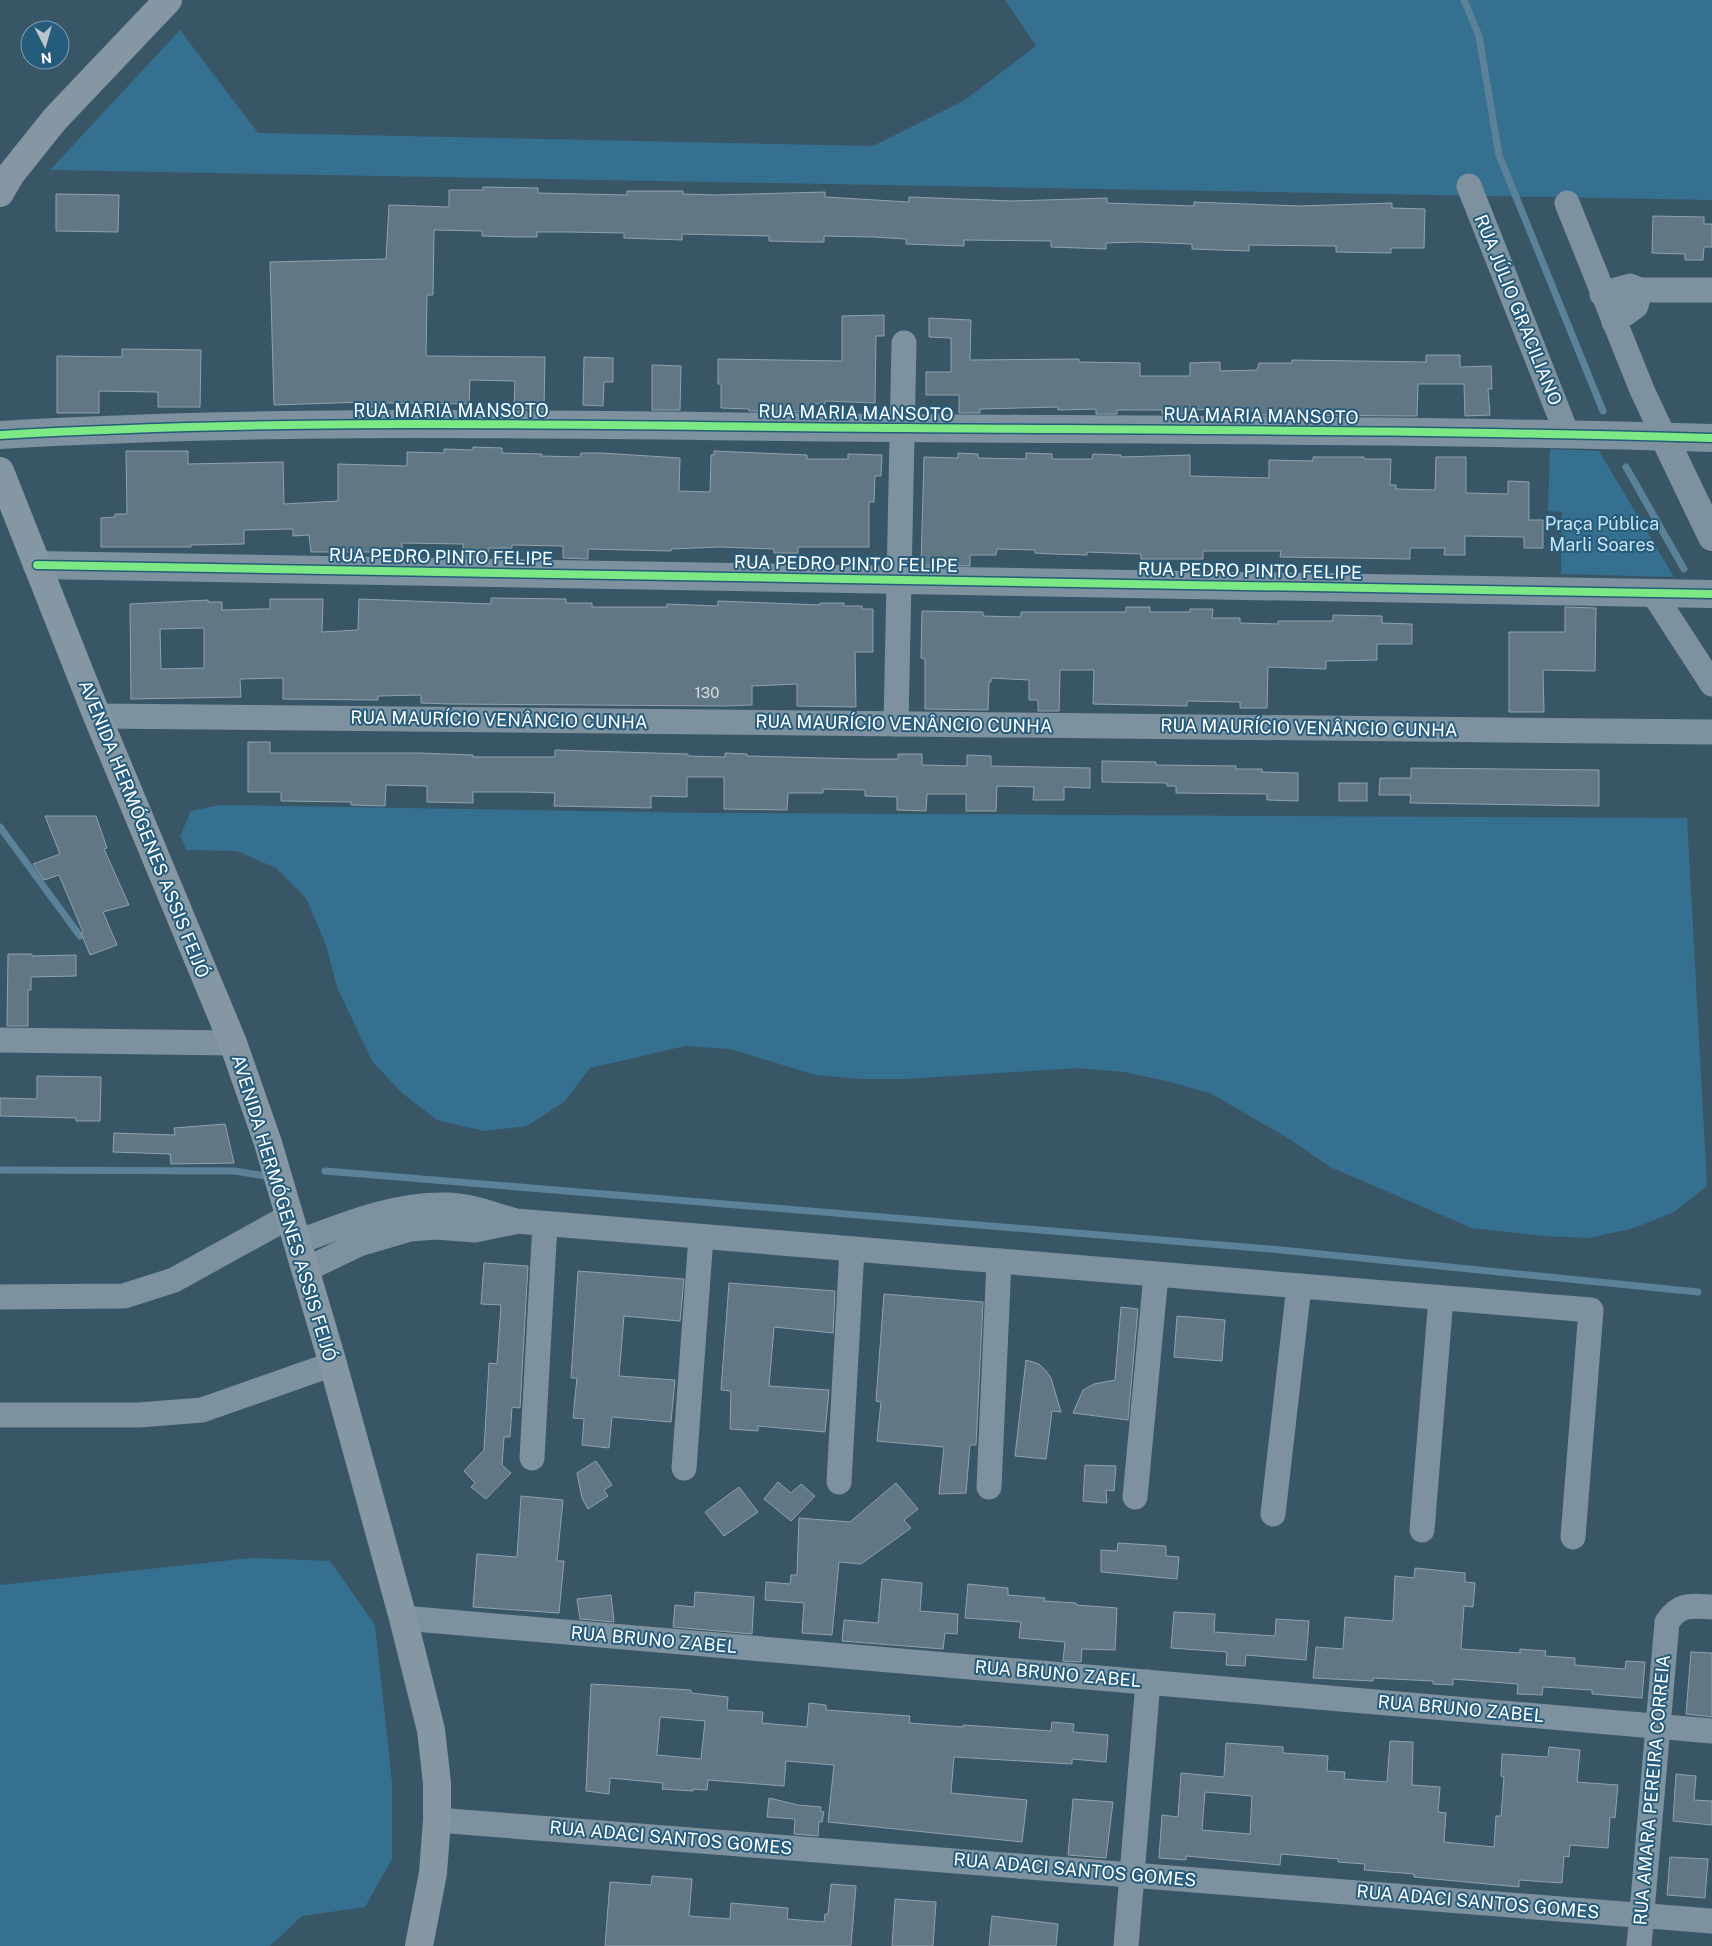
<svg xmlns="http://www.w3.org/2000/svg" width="1712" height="1946" font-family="'Public Sans',sans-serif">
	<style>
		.green { fill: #367091 }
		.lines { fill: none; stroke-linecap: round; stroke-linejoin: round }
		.stream { stroke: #5c8299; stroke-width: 7 }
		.building { fill: #617784; stroke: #90a2ad; fill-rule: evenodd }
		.minor { stroke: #7d929e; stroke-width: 25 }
		.tertiary { stroke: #7d929e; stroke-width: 28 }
		.secondary { stroke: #8497a3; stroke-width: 28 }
		.cycleway-casing { stroke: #255b7b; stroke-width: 11 }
		.cycleway { stroke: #7ce984; stroke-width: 8 }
		.labels { text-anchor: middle; stroke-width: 4; stroke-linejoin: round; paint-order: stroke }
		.number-label { font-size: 15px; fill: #d8dde0 }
		.street-label { font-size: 18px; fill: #fff; stroke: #255b7b }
		.park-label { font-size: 18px; fill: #cbe5f4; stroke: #255b7b }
	</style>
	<rect width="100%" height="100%" fill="#395667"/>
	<g class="green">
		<path d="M 1005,0 L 1712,0 L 1712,200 L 50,170 L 180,30 L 258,133 L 873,146 L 965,100 L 1036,46 Z"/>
		<path d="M 1550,449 L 1599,451 L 1674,577 L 1561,574 L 1562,512 L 1548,511 Z"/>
		<path d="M 220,805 L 704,813 L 1687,818 L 1707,1186 L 1674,1212 L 1634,1228 L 1589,1238 L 1543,1236 L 1472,1228 L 1330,1167 L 1291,1140 L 1212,1094 L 1171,1082 L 1124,1072 L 1076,1068 L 906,1079 L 860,1079 L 816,1075 L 730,1049 L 685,1046 L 590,1068 L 564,1102 L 527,1126 L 484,1131 L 437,1120 L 402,1093 L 372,1061 L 337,987 L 326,945 L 306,898 L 276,868 L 237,851 L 187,850 L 180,836 L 191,811 Z"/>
		<path d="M 251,1558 L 330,1561 L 375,1625 L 392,1783 L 392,1859 L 365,1907 L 302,1916 L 270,1946 L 0,1946 L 0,1585 Z"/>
	</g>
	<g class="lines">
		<g class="stream">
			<path d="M 1464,0 L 1479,36 L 1499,155 L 1603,411"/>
			<path d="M 1626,467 L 1684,569"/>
			<path d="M 0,827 L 80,936"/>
			<path d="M 0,1170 L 235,1171 L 265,1176"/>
			<path d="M 325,1171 L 1281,1250 L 1698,1292"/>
		</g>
	</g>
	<g class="building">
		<path d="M 483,187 L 538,188 L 538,193 L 627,195 L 627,191 L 683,191 L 683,194 L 715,195 L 825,192 L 825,197 L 909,202 L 909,197 L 1013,201 L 1107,198 L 1107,203 L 1194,206 L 1194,202 L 1299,206 L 1392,203 L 1392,208 L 1425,209 L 1424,248 L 1391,248 L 1391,253 L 1336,252 L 1336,246 L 1249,245 L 1249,251 L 1192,249 L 1192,244 L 1139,242 L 1106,243 L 1106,249 L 1051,247 L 1051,241 L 964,240 L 964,246 L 906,244 L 906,239 L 873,237 L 824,236 L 824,242 L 804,242 L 769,241 L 769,236 L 682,234 L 682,240 L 624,238 L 624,233 L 570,232 L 537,232 L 537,237 L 517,237 L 482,236 L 482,231 L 434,230 L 433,295 L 427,295 L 426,356 L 545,357 L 544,409 L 514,408 L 515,381 L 470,380 L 469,404 L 383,403 L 383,407 L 365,407 L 365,402 L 274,405 L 270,262 L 386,259 L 389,205 L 449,207 L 449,190 L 483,190 Z"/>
		<path d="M 56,194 L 119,195 L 118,232 L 56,231 Z"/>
		<path d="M 1653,216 L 1704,217 L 1704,224 L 1712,224 L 1712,247 L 1704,247 L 1703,260 L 1685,260 L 1685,254 L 1652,253 Z"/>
		<path d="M 884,315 L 884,336 L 876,336 L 875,403 L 825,401 L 825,404 L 814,404 L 814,412 L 749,411 L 749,409 L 721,408 L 721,384 L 718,384 L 718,359 L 842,361 L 842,316 Z"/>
		<path d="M 929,318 L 971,320 L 970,360 L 1079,359 L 1079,362 L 1140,363 L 1140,376 L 1190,376 L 1190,363 L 1220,362 L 1220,371 L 1257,370 L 1259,363 L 1292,363 L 1292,360 L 1426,362 L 1426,355 L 1460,355 L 1460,367 L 1491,366 L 1492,389 L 1488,389 L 1490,415 L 1465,416 L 1464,384 L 1418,384 L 1417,416 L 1257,415 L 1257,411 L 1224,411 L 1224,409 L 1183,410 L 1183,414 L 1162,414 L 1162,410 L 1117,410 L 1117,414 L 1096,414 L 1096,409 L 1058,410 L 1058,407 L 980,409 L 980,413 L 959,413 L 959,395 L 926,395 L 926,372 L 951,372 L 951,338 L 929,337 Z"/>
		<path d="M 122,349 L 201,350 L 200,407 L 158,407 L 158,392 L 99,391 L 99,413 L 57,413 L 57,356 L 122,357 Z"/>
		<path d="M 584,357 L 613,358 L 613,382 L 604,382 L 603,406 L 583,405 Z"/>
		<path d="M 652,365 L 681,366 L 680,410 L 652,410 Z"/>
		<path d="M 473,447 L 502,448 L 502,453 L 542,454 L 541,456 L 580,457 L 581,453 L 601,453 L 680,458 L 679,491 L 710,492 L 711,455 L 714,455 L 714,451 L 807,455 L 807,459 L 848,459 L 848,454 L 882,455 L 881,476 L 875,476 L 874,502 L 869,502 L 869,547 L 798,547 L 798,553 L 774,553 L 774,549 L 719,547 L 671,549 L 671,551 L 588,549 L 588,559 L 563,558 L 563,546 L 512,545 L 512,548 L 489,548 L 488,557 L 463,557 L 463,544 L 402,543 L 402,556 L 379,555 L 379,552 L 311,552 L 309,535 L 293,536 L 293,529 L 244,530 L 244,544 L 191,545 L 191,547 L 101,547 L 101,518 L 115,517 L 115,514 L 127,514 L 126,451 L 188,451 L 188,464 L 283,462 L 284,504 L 338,501 L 338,464 L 407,466 L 407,452 L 444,453 L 444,449 L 473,450 Z"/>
		<path d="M 958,453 L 978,454 L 978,458 L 1026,459 L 1026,453 L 1052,454 L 1052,459 L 1092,459 L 1093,454 L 1121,455 L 1121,457 L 1190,455 L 1190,476 L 1269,478 L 1269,460 L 1313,461 L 1313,457 L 1364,457 L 1364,459 L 1391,459 L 1390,485 L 1396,485 L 1396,489 L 1435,490 L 1436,457 L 1466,457 L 1466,493 L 1508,494 L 1508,481 L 1529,482 L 1529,520 L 1543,520 L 1543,548 L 1524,548 L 1524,537 L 1465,536 L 1465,555 L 1444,555 L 1445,548 L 1410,548 L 1410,559 L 1280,557 L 1281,551 L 1203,551 L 1203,559 L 1141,559 L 1141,554 L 1087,552 L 1087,555 L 1052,554 L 1035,553 L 1035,550 L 997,549 L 996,555 L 970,555 L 970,566 L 921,565 L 924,457 L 958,458 Z"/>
		<path d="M 491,598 L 566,599 L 566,603 L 592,603 L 592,607 L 667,607 L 667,604 L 718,606 L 718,601 L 820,605 L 820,603 L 844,603 L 844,606 L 862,606 L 862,609 L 873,609 L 873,652 L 855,652 L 856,707 L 797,706 L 797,684 L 752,686 L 752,705 L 724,706 L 451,704 L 421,703 L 421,695 L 378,696 L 378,700 L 283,699 L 283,678 L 240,679 L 241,697 L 131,699 L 130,604 L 208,600 L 208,602 L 222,602 L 222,610 L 260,609 L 270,609 L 270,599 L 323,599 L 322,632 L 358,630 L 359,599 L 491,604 ZM 204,628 L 204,668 L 161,669 L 160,629 Z"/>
		<path d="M 1126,607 L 1150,607 L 1150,612 L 1190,612 L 1190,609 L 1213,609 L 1212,618 L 1240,618 L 1240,623 L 1278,624 L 1278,621 L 1333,621 L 1333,615 L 1382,616 L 1382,623 L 1412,624 L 1412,644 L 1377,644 L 1377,660 L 1326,661 L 1326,669 L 1268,667 L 1267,708 L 1240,708 L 1240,702 L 1187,701 L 1187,706 L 1093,704 L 1094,670 L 1060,670 L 1059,711 L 1038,711 L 1038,700 L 1029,700 L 1029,680 L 991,678 L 991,682 L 989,682 L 988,710 L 925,709 L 925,659 L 921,658 L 922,611 L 983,612 L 983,616 L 1021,617 L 1021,612 L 1126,612 Z"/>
		<path d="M 1565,607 L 1596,608 L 1595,671 L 1543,670 L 1544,712 L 1509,712 L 1509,632 L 1565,632 Z"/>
		<path d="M 248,742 L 270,742 L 270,753 L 419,753 L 473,755 L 473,757 L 555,757 L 555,750 L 688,754 L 688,756 L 725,757 L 725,753 L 747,754 L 747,756 L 860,759 L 898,759 L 898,754 L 922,754 L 922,765 L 967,766 L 967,755 L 991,756 L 991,766 L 1090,768 L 1090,788 L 1064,787 L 1064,800 L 1033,800 L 1034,787 L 997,786 L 996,811 L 966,811 L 966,794 L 927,794 L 926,811 L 897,810 L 897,797 L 865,796 L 865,790 L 823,789 L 823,793 L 788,793 L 787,810 L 724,809 L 724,777 L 687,777 L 687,797 L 651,796 L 651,808 L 554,806 L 555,793 L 523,792 L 473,792 L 473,803 L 427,802 L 427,786 L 386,785 L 385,806 L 351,805 L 351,802 L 281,801 L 281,792 L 248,792 Z"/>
		<path d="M 1102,761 L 1156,762 L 1156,765 L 1236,766 L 1236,769 L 1262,769 L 1262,772 L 1298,773 L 1298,801 L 1267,800 L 1267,794 L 1176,793 L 1176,786 L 1167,786 L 1167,783 L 1102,782 Z"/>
		<path d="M 1411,768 L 1599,770 L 1599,806 L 1410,803 L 1411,795 L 1379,795 L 1380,778 L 1411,778 Z"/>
		<rect x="1339" y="783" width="28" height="18"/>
		<path d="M 45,816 L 96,816 L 107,848 L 104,849 L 129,905 L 103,912 L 117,945 L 90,955 L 81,933 L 83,932 L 59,875 L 44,880 L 33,864 L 60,854 Z"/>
		<path d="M 8,954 L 32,954 L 32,956 L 76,955 L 76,976 L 31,977 L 31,990 L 28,990 L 28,1026 L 7,1026 Z"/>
		<path d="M 37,1076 L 101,1077 L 100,1121 L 76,1121 L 76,1118 L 0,1116 L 0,1098 L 37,1099 Z"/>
		<path d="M 225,1124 L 234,1163 L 171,1164 L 170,1154 L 113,1152 L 114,1133 L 175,1135 L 174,1128 Z"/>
		<path d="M 484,1263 L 528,1266 L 520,1408 L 512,1407 L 510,1437 L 504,1437 L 502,1465 L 511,1473 L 486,1499 L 471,1487 L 475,1483 L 464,1471 L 484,1450 L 489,1363 L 497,1364 L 501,1305 L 481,1304 Z"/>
		<path d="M 578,1271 L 684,1279 L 680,1321 L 624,1316 L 619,1376 L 675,1380 L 671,1422 L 612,1417 L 609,1448 L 582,1445 L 584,1419 L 573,1418 L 577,1378 L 571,1378 Z"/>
		<path d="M 729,1283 L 835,1291 L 833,1333 L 774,1327 L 769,1386 L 829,1390 L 825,1432 L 758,1426 L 758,1431 L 730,1429 L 731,1391 L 721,1390 Z"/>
		<path d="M 884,1294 L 983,1302 L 976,1445 L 970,1445 L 966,1493 L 939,1494 L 944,1447 L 877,1441 L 881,1402 L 876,1401 Z"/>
		<path d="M 1121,1307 L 1138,1309 L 1128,1420 L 1073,1413 L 1083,1390 L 1094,1384 L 1115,1380 Z"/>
		<path d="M 1177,1316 L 1225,1320 L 1222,1361 L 1174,1357 Z"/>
		<path d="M 1026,1360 L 1039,1364 L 1046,1371 L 1051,1378 L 1061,1412 L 1052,1411 L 1046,1459 L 1015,1456 Z"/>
		<path d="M 596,1461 L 612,1485 L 604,1490 L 608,1496 L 588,1509 L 582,1498 L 577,1473 Z"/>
		<path d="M 1085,1465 L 1116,1466 L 1114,1491 L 1106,1490 L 1107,1503 L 1083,1501 Z"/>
		<path d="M 778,1482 L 791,1493 L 801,1484 L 815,1496 L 791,1521 L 764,1499 Z"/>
		<path d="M 896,1483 L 918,1509 L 904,1520 L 911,1528 L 861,1564 L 839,1562 L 832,1635 L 802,1633 L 804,1603 L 765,1600 L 766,1582 L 790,1584 L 791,1575 L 797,1575 L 799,1518 L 850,1522 Z"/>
		<path d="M 739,1487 L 758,1512 L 724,1536 L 705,1512 Z"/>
		<path d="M 521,1496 L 563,1500 L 557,1561 L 564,1561 L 559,1613 L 473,1607 L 477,1554 L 517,1557 Z"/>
		<path d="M 1118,1543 L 1166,1546 L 1166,1556 L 1179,1557 L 1177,1579 L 1101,1572 L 1101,1550 L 1117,1551 Z"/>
		<path d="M 1415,1568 L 1465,1573 L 1465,1582 L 1475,1583 L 1473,1607 L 1464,1606 L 1461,1649 L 1520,1653 L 1520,1649 L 1546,1651 L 1545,1656 L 1575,1658 L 1575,1665 L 1625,1669 L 1626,1661 L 1645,1662 L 1642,1698 L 1592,1694 L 1592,1690 L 1543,1687 L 1542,1695 L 1517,1694 L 1518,1684 L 1453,1679 L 1453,1685 L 1433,1684 L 1433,1681 L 1373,1678 L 1373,1681 L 1313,1678 L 1316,1647 L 1343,1649 L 1345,1617 L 1393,1621 L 1395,1576 L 1414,1578 Z"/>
		<path d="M 882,1579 L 922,1583 L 920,1611 L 958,1614 L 957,1634 L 945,1633 L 943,1649 L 842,1641 L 844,1620 L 878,1623 Z"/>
		<path d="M 968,1584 L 1008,1588 L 1008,1595 L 1045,1598 L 1044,1601 L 1076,1603 L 1076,1605 L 1117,1608 L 1115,1650 L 1082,1649 L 1081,1662 L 1063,1661 L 1065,1642 L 1019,1638 L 1021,1622 L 965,1618 Z"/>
		<path d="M 695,1592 L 754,1597 L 752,1634 L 673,1627 L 675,1605 L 694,1607 Z"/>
		<path d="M 611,1595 L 614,1622 L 580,1619 L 577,1599 Z"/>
		<path d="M 1174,1612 L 1215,1614 L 1214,1632 L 1275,1636 L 1276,1619 L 1309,1621 L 1306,1660 L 1246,1655 L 1245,1666 L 1226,1665 L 1227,1652 L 1171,1648 Z"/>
		<path d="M 1691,1652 L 1712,1653 L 1712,1717 L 1686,1714 Z"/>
		<path d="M 591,1684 L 691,1690 L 691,1693 L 728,1697 L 727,1710 L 763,1712 L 762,1723 L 807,1727 L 809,1703 L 826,1705 L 826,1710 L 910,1716 L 909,1723 L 963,1727 L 963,1725 L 1051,1731 L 1052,1722 L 1074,1724 L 1073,1732 L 1108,1735 L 1106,1762 L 1072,1759 L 1072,1764 L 954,1757 L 951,1793 L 1027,1800 L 1022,1842 L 828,1822 L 834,1765 L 786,1761 L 784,1786 L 708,1780 L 707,1790 L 693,1789 L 693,1791 L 662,1789 L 663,1783 L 610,1778 L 609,1794 L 586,1791 ZM 660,1717 L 705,1721 L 701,1759 L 657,1755 Z"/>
		<path d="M 1390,1741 L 1413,1742 L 1412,1785 L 1440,1787 L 1438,1812 L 1446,1813 L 1444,1842 L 1494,1847 L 1496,1816 L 1501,1816 L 1504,1777 L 1501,1776 L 1502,1754 L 1548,1757 L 1549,1747 L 1580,1750 L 1577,1782 L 1618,1785 L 1615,1818 L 1610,1817 L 1608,1848 L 1570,1845 L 1569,1857 L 1564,1856 L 1562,1883 L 1519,1880 L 1519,1887 L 1414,1877 L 1414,1874 L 1364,1870 L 1365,1864 L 1338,1862 L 1338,1859 L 1281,1854 L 1280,1865 L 1186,1856 L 1186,1860 L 1159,1858 L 1162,1815 L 1178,1817 L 1181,1773 L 1224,1777 L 1226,1743 L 1283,1747 L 1283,1753 L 1328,1756 L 1327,1771 L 1345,1772 L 1344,1779 L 1387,1782 ZM 1205,1792 L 1252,1796 L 1250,1834 L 1202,1830 Z"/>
		<path d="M 1676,1774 L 1696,1776 L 1694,1800 L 1712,1801 L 1712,1825 L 1673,1821 Z"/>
		<path d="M 769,1798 L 798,1805 L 821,1807 L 820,1811 L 824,1812 L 822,1822 L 819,1821 L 818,1836 L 794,1834 L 795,1819 L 767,1817 Z"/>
		<path d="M 1073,1799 L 1113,1802 L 1106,1858 L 1068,1855 Z"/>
		<path d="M 1670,1857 L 1708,1859 L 1705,1898 L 1667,1895 Z"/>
		<path d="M 652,1876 L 692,1879 L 689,1916 L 730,1919 L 731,1903 L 788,1908 L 787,1919 L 824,1922 L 825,1914 L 828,1914 L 831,1884 L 856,1886 L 851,1946 L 605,1946 L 610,1882 L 651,1885 Z"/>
		<path d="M 895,1899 L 936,1902 L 933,1946 L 892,1946 Z"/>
		<path d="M 992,1916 L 1058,1924 L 1056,1946 L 989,1946 Z"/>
	</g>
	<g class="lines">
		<g class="minor">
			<path d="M 1469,186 L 1567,434"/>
			<path d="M 1567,203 L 1642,390 L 1664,437"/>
			<path d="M 1602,294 L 1630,286 L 1640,290 L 1712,290"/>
			<path d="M 1614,322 L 1636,306 L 1640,290"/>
			<path d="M 1653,593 L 1712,684"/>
			<path d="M 97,716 L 1712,732"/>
			<path d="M 896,724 L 904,343"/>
			<path d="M 0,1040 L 233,1043"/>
			<path d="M 298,1242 C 346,1224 393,1204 446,1205 C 470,1205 493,1215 516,1221 L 1591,1310 L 1573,1537"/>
			<path d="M 305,1270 L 359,1244 L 410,1229 L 436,1227 L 475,1230 L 514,1222"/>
			<path d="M 0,1297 L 124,1296 L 174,1280 L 290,1216"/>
			<path d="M 0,1415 L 139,1415 L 202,1410 L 333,1364"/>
			<path d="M 532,1458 L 545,1224"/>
			<path d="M 684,1468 L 701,1237"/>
			<path d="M 839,1482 L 852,1249"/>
			<path d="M 989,1487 L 999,1261"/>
			<path d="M 1135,1497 L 1156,1275"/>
			<path d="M 1273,1514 L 1299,1286"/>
			<path d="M 1422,1530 L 1441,1298"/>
			<path d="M 403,1618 L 1712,1731"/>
			<path d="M 437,1820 L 1712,1921"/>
			<path d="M 1126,1946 L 1148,1682"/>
			<path d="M 1639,1946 L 1667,1622 C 1680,1603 1691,1606 1712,1607"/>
		</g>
		<g class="tertiary">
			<path d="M 0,435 C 300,417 602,426 903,428 C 1173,430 1443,430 1712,438"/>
			<path d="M 1664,437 L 1712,537"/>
			<path d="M 37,565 L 1712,594"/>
		</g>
		<g class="secondary">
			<path d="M 0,193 L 11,174 L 55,119 L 168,0"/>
			<path d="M 0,471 L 97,716 L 233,1043 L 268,1143 L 333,1364 L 403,1618 L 431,1730 L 437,1783 L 437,1820 L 433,1873 L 419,1946"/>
		</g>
		<g class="cycleway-casing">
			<g id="cycleway">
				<path d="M 0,435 C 300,417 602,426 903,428 C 1173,430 1443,430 1712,438"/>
				<path d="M 37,565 L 1712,594"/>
			</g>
		</g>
		<use href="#cycleway" class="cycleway"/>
	</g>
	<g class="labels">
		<g class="number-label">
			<text x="707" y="698">130</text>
		</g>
		<g class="street-label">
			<text transform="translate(1518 310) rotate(68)" y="6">RUA JÚLIO GRACILIANO</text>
			<text x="451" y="417">RUA MARIA MANSOTO</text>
			<text transform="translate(856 413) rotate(1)" y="6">RUA MARIA MANSOTO</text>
			<text transform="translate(1261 416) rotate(1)" y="6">RUA MARIA MANSOTO</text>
			<text transform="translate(441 557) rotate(1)" y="6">RUA PEDRO PINTO FELIPE</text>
			<text transform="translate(846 564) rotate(1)" y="6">RUA PEDRO PINTO FELIPE</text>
			<text transform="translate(1250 571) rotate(1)" y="6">RUA PEDRO PINTO FELIPE</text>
			<text transform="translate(499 720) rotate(1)" y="6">RUA MAURÍCIO VENÂNCIO CUNHA</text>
			<text transform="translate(904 724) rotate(1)" y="6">RUA MAURÍCIO VENÂNCIO CUNHA</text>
			<text transform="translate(1309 728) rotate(1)" y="6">RUA MAURÍCIO VENÂNCIO CUNHA</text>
			<text transform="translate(144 829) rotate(68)" y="6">AVENIDA HERMÓGENES ASSIS FEIJÓ</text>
			<text transform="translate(284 1208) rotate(73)" y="6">AVENIDA HERMÓGENES ASSIS FEIJÓ</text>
			<text transform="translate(654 1640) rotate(5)" y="6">RUA BRUNO ZABEL</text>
			<text transform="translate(1058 1674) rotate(5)" y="6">RUA BRUNO ZABEL</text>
			<text transform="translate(1461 1709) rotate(5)" y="6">RUA BRUNO ZABEL</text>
			<text transform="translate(1652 1790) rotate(-85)" y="6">RUA AMARA PEREIRA CORREIA</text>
			<text transform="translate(671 1838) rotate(5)" y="6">RUA ADACI SANTOS GOMES</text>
			<text transform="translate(1075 1870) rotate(5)" y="6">RUA ADACI SANTOS GOMES</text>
			<text transform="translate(1478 1902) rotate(5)" y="6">RUA ADACI SANTOS GOMES</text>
		</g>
		<g class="park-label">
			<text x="1602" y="530">Praça Pública<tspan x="1602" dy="21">Marli Soares</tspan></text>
		</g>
	</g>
	<g transform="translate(45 45) rotate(174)"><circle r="24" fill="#255b7b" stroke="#7c9db0"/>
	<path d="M0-4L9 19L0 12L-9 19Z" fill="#bac4ca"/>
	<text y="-8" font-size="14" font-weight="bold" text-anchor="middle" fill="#ffffff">N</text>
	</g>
</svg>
